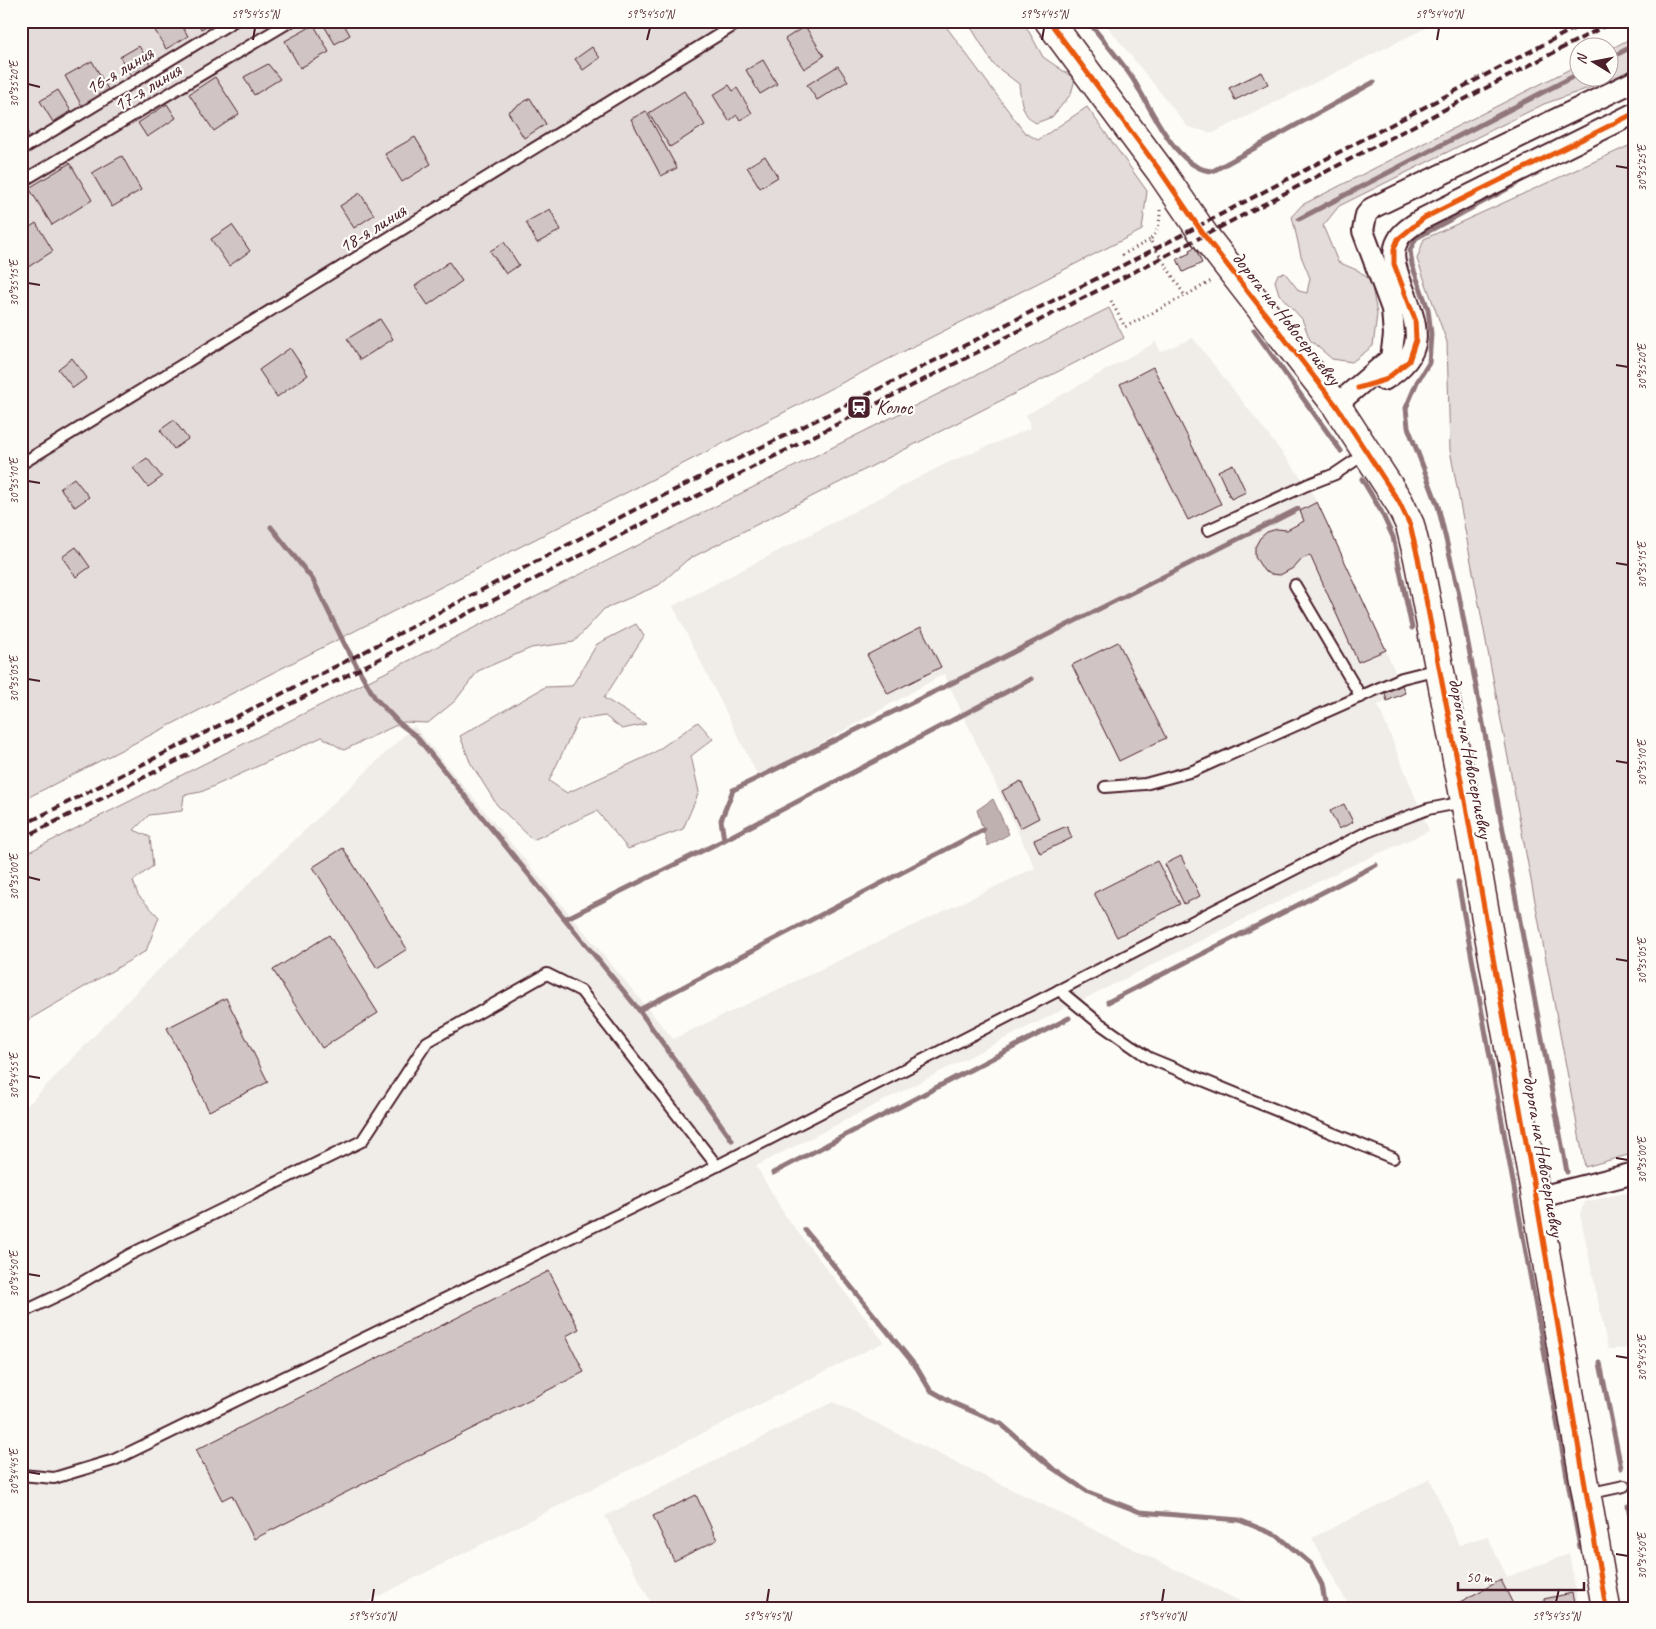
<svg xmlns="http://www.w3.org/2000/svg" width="1656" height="1629" font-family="Caveat,sans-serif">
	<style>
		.built { fill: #f0ece8 }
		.green { fill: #e3dcda; stroke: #967e82 }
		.water { fill: #c0b1b1; stroke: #91777b }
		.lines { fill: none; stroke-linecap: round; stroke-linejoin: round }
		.stream { stroke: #91777b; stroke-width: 5 }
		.building { fill: #d0c5c4; stroke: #4a1f2b }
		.lane-casing { stroke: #4a1f2b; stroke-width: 14 }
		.street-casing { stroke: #4a1f2b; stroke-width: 24 }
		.secondary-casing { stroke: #4a1f2b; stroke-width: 31 }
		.path { stroke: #4a1f2b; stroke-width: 3; stroke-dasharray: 1 4; stroke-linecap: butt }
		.lane { stroke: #fdfcf7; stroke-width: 10 }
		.street { stroke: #fdfcf7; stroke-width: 20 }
		.secondary { stroke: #fdfcf7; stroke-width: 28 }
		.rail { stroke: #4a1f2b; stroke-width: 4; stroke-dasharray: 8 4; stroke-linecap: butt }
		.cycleway-casing { stroke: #fdfcf7; stroke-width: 8 }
		.cycleway { stroke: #e8590c; stroke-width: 5 }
		.ticks { fill: none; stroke: #4a1f2b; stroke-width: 2 }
		.labels { text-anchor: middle; stroke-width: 4.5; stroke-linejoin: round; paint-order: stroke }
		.street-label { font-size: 20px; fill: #4a1f2b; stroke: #fdfcf7 }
		.poi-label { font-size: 20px; fill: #4a1f2b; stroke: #fdfcf7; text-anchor: start }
		.neatline { fill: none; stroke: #4a1f2b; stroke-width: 2 }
		.ticks-label { font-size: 12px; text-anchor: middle; fill: #4a1f2b }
	</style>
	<rect width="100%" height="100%" fill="#fdfcf7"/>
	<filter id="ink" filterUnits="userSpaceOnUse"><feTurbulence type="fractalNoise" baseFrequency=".02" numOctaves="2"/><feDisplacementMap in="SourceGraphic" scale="10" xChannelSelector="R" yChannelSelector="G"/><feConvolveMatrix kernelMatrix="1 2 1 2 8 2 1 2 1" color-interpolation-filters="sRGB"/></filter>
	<g filter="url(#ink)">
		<g class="built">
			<path d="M 1103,21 L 1440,21 L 1213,133 L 1188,127 Z"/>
			<path d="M 1193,338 L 1307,485 L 1317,502 L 1405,693 L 1378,705 L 1429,831 L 1344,869 L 1010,1036 L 756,1166 L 786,1217 L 884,1342 L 355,1608 L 21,1608 L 21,1112 L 146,982 L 414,726 L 673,1039 L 1035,868 L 944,674 L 759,778 L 673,606 L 945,464 L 1031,428 L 1026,415 L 1156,342 L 1161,352 Z"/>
			<path d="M 1635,1191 L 1635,1348 L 1608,1349 L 1580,1214 L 1585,1202 Z"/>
			<path d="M 833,1402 L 1254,1608 L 654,1608 L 605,1516 Z"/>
			<path d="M 1430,1479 L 1459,1545 L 1487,1536 L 1507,1577 L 1569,1554 L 1579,1608 L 1350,1608 L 1312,1538 Z"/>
		</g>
		<g class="green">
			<path d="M 21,21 L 942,21 L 1024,132 L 1038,140 L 1087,107 L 1147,191 L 1142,230 L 21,801 Z"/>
			<path d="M 962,21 L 1023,21 L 1043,57 L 1075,79 L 1071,94 L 1052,117 L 1036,123 C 1021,115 1021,99 1019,84 L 994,65 L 972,29 Z"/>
			<path d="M 1635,36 L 1635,68 L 1600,84 L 1544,104 L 1339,206 L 1323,226 L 1338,262 L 1359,271 L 1371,281 L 1377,314 L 1373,346 L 1352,362 L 1332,359 L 1310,340 L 1302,319 L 1279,294 L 1275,281 L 1278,274 L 1285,273 L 1299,291 L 1307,293 L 1310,278 L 1301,256 L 1292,216 L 1302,205 L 1578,65 L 1578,78 L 1608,78 L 1609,50 Z"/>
			<path d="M 1635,143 L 1635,1153 L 1585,1167 L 1450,450 L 1447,342 L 1417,259 L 1424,239 Z"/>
			<path d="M 1109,308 L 1124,338 L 687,560 L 659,585 L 604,609 L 574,642 L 531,648 L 478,671 L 455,701 L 428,723 L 403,722 L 344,750 L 322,737 L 201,792 L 184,795 L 182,811 L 149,815 L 134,830 L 150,837 L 153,866 L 133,881 L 138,895 L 159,917 L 146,951 L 21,1024 L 21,856 Z"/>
			<path d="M 636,624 L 644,636 L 604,698 L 646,724 L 622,729 L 605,716 L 578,720 L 549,781 L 567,793 L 652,754 L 698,722 L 713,739 L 691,756 L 699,792 L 683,829 L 628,849 L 597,811 L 533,840 L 497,805 L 470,762 L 460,736 L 545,687 L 572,686 L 597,644 Z"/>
		</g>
		<path class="water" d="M 993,799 L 1009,834 L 988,846 L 977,810 Z"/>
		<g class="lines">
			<g class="stream">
				<path d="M 1088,21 C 1102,39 1118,57 1131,76 C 1149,103 1176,171 1213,171 L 1374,82"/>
				<path d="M 1608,59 L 1635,45"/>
				<path d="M 1516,184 L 1416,238 L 1410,250 L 1412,265 L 1428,309 L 1431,334 L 1429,363 L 1417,382 L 1406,408 L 1408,427 L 1438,506 L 1458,590 L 1567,1172"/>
				<path d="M 1299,219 L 1578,74"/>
				<path d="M 1254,330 L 1341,451"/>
				<path d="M 1362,479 L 1381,511 L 1393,537 L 1412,628"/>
				<path d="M 271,527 L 313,580 L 345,645 L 375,698 L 399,723 L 416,736 L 639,1010 L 732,1140"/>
				<path d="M 724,840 L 1031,679"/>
				<path d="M 1458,882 L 1580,1547"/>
				<path d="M 565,919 L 724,840 L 721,820 L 733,790 L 944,687 L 1298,509"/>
				<path d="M 1108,1002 L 1376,865"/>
				<path d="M 639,1010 L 983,830"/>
				<path d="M 773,1173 L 1069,1018"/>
				<path d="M 805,1230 L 917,1368 L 930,1390 L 953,1403 L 1001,1424 L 1051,1467 L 1088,1492 L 1140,1512 L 1239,1520 L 1278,1536 L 1311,1564 L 1322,1585 L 1326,1608"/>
				<path d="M 1600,1363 L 1621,1468"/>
				<path d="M 1628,1505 L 1635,1542"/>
			</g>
		</g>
		<g class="building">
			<path d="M 179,21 L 188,36 L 166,49 L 150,22 Z"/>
			<path d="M 197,21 L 215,21 L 215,22 L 201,29 Z"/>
			<path d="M 328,21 L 342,21 L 350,35 L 335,44 L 323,24 Z"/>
			<path d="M 314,25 L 329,52 L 300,68 L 285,41 Z"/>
			<path d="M 805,26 L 824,56 L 804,69 L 785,39 Z"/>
			<path d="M 139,46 L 150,64 L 131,76 L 120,57 Z"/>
			<path d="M 592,47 L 600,58 L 583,70 L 575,59 Z"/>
			<path d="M 763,60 L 777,84 L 760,94 L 746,70 Z"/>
			<path d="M 92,61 L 109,91 L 82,106 L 65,76 Z"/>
			<path d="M 268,64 L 280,79 L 254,95 L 244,77 Z"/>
			<path d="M 838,66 L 848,81 L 817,100 L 807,85 Z"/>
			<path d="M 1262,72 L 1268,84 L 1235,100 L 1229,88 Z"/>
			<path d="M 215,77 L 239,114 L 214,131 L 189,94 Z"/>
			<path d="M 729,85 L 733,91 L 737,88 L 752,113 L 740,120 L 737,115 L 729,121 L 713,95 Z"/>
			<path d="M 58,90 L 71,111 L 53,122 L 40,101 Z"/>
			<path d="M 684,91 L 705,125 L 670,147 L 649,113 Z"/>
			<path d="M 530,98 L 546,124 L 524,138 L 508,112 Z"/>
			<path d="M 167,104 L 176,118 L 147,137 L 138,123 Z"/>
			<path d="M 646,111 L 677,168 L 661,176 L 631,119 Z"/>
			<path d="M 21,120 L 29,135 L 21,139 Z"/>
			<path d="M 415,137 L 431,164 L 402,182 L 385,154 Z"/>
			<path d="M 122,156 L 141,190 L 112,207 L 92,173 Z"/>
			<path d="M 765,156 L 778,177 L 760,188 L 747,167 Z"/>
			<path d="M 70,163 L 92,200 L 52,225 L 29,188 Z"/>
			<path d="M 360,193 L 374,215 L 354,228 L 340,206 Z"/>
			<path d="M 550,209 L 561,230 L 537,243 L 526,222 Z"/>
			<path d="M 36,223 L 53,251 L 25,269 L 21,262 L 21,233 Z"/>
			<path d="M 232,225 L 250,251 L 229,266 L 211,239 Z"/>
			<path d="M 504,242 L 519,265 L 506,274 L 490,251 Z"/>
			<path d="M 1195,247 L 1202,263 L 1183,272 L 1177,259 L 1190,253 L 1189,250 Z"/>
			<path d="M 449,262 L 462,281 L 428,305 L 415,286 Z"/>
			<path d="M 380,319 L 393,339 L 360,360 L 347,339 Z"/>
			<path d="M 290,348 L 308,375 L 277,397 L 259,370 Z"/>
			<path d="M 72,358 L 87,378 L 73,388 L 58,369 Z"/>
			<path d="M 1153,367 L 1221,504 L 1188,520 L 1120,384 Z"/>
			<path d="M 174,420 L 188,439 L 174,449 L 160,430 Z"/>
			<path d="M 147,458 L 162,477 L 148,487 L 133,468 Z"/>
			<path d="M 1233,464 L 1246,492 L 1231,499 L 1218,471 Z"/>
			<path d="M 74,478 L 89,497 L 75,507 L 60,488 Z"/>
			<path d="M 1317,502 L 1386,650 L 1358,662 L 1310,555 L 1302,559 L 1295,567 L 1280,575 L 1271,574 L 1264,571 L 1255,557 L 1255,547 L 1260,538 L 1267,532 L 1277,529 L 1287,530 L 1304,521 L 1300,511 Z"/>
			<path d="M 76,547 L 90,567 L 76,577 L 62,557 Z"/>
			<path d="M 921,627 L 941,667 L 888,694 L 867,655 Z"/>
			<path d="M 1118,642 L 1166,738 L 1119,761 L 1072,665 Z"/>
			<path d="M 1402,685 L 1405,693 L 1387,701 L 1385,693 Z"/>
			<path d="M 1021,781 L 1039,818 L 1020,828 L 1002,791 Z"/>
			<path d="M 1344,804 L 1353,822 L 1339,829 L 1330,811 Z"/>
			<path d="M 1067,826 L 1072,838 L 1040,853 L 1034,840 Z"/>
			<path d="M 343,848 L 407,949 L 377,968 L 313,867 Z"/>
			<path d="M 1181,856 L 1200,896 L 1184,904 L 1165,864 Z"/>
			<path d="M 1157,861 L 1180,904 L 1117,937 L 1094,893 Z"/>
			<path d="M 329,935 L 378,1013 L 322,1048 L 273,970 Z"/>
			<path d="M 226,998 L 268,1082 L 209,1111 L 167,1028 Z"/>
			<path d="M 549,1271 L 579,1329 L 566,1336 L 584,1372 L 254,1539 L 232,1495 L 222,1500 L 196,1450 Z"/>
			<path d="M 696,1495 L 717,1540 L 674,1561 L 653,1516 Z"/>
			<path d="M 1501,1580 L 1515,1608 L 1460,1608 L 1458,1603 Z"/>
			<path d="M 1572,1593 L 1575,1608 L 1545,1608 L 1544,1599 Z"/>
		</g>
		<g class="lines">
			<g class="lane-casing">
				<g id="lane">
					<path d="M 21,150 L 234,21"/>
					<path d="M 21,182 L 291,21"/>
					<path d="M 21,464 L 741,21"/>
					<path d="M 1208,530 L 1307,485 L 1335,474 L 1366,453"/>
					<path d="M 1295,585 L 1361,697"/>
					<path d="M 1105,787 L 1145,784 L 1193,771 L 1402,678 L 1438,669"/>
					<path d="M 1059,990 L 1099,1023 L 1149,1058 L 1393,1158"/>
					<path d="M 21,1313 L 67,1291 L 129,1255 L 362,1141 L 427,1042 L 547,974 L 581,991 L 717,1166"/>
					<path d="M 21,1475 L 54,1478 L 114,1460 L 703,1173 L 1367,832 L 1428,809 L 1464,802"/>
					<path d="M 1587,1494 L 1624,1486"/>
				</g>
			</g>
			<g class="street-casing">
				<g id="street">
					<path d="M 1384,380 C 1433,350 1415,322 1399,277 C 1395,265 1391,252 1398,240 C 1402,231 1415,224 1424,218 L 1635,113"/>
					<path d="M 1336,405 L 1391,358 L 1394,335 L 1392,309 L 1363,231 L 1366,215 L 1372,208 L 1635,81"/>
					<path d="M 1536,1198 L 1635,1173"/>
				</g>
			</g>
			<g class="secondary-casing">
				<path id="secondary" d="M 1049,21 L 1161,172 L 1204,235 L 1336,405 L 1399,502 L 1410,525 L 1418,558 L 1465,801 L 1536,1198 L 1606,1608"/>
			</g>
			<g class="path">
				<path d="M 1160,210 C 1160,222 1159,230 1150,240 L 1185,296"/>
				<path d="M 1122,255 L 1150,240"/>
				<path d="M 1111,301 L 1125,327 L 1185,296 L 1213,280"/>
			</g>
			<use href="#lane" class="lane"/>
			<use href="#street" class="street"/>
			<use href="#secondary" class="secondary"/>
			<g class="rail">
				<path d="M 21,826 L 360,654 L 634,510 L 855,401 L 1155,249 L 1588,21"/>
				<path d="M 21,839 L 336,681 L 1161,258 L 1614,21"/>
			</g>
			<g class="cycleway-casing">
				<g id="cycleway">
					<path d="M 1049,21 L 1161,172 L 1204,235 L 1336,405 L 1399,502 L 1410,525 L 1418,558 L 1465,801 L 1536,1198 L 1606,1608"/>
					<path d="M 1358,388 L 1385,380 L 1409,361 L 1416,340 L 1415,319 L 1394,264 L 1394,249 L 1398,239 L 1424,218 L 1635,113"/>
				</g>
			</g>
			<use href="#cycleway" class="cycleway"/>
		</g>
	</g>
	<path class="ticks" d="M 253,40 L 255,28M 647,40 L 650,28M 1042,40 L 1044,28M 1437,40 L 1439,28M 28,84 L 40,87M 1616,166 L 1628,168M 28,283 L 40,285M 1616,365 L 1628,367M 28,481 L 40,483M 1616,563 L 1628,565M 28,679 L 40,681M 1616,761 L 1628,763M 28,877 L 40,880M 1616,959 L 1628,961M 28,1076 L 40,1078M 1616,1158 L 1628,1160M 28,1274 L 40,1276M 1616,1356 L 1628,1358M 28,1472 L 40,1474M 1616,1554 L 1628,1556M 372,1602 L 374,1589M 767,1602 L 769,1589M 1162,1602 L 1164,1589M 1556,1602 L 1559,1589"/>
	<defs>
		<g id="station-square" transform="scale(1.25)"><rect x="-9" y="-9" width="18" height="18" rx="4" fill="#4a1f2b" stroke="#fdfcf7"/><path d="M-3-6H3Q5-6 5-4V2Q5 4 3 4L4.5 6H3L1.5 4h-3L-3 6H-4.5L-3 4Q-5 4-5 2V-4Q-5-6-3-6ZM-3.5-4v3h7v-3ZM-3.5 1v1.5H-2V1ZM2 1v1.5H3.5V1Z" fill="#fff"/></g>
	</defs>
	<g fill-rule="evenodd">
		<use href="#station-square" x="859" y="407"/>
	</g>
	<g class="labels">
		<g class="street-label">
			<text transform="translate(119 70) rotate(-31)" y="7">16-я линия</text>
			<text transform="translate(147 87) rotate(-31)" y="7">17-я линия</text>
			<text transform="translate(372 228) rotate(-32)" y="7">18-я линия</text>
			<text transform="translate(1287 318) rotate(52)" y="7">дорога на Новосергиевку</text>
			<text transform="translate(1471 758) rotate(79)" y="7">дорога на Новосергиевку</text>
			<text transform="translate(1544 1156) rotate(80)" y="7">дорога на Новосергиевку</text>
		</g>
		<g class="poi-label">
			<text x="876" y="414">Колос</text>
		</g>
	</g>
	<rect width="1656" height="1629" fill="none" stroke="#fdfcf7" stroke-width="55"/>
	<g transform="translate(1594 62) rotate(280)"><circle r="24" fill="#fdfcf7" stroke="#b5a4a5"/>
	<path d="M0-4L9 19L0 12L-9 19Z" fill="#4a1f2b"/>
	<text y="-8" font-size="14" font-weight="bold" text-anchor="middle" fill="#4a1f2b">N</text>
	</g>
	<path d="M1458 1582v8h126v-8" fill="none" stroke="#4a1f2b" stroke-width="2.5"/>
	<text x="1466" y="1582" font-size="15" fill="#4a1f2b" stroke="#fdfcf7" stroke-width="4" paint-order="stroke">50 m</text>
	<rect x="28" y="28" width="1600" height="1574" class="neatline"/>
	<g class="ticks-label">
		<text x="255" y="18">59°54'55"N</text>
		<text x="650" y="18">59°54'50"N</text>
		<text x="1044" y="18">59°54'45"N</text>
		<text x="1439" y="18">59°54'40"N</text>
		<text transform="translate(14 84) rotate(-90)" y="4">30°35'20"E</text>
		<text transform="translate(1642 168) rotate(-90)" y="4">30°35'25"E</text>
		<text transform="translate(14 283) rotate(-90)" y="4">30°35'15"E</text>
		<text transform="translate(1642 367) rotate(-90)" y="4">30°35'20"E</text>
		<text transform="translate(14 481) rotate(-90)" y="4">30°35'10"E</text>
		<text transform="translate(1642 565) rotate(-90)" y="4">30°35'15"E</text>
		<text transform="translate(14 679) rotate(-90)" y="4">30°35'05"E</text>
		<text transform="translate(1642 763) rotate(-90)" y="4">30°35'10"E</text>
		<text transform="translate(14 877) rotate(-90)" y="4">30°35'00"E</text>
		<text transform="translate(1642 961) rotate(-90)" y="4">30°35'05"E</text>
		<text transform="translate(14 1076) rotate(-90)" y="4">30°34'55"E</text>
		<text transform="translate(1642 1160) rotate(-90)" y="4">30°35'00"E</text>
		<text transform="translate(14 1274) rotate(-90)" y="4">30°34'50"E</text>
		<text transform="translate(1642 1358) rotate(-90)" y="4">30°34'55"E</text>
		<text transform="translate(14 1472) rotate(-90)" y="4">30°34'45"E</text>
		<text transform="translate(1642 1556) rotate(-90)" y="4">30°34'50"E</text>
		<text x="372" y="1620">59°54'50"N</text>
		<text x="767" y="1620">59°54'45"N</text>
		<text x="1162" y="1620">59°54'40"N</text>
		<text x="1556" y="1620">59°54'35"N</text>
	</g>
</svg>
